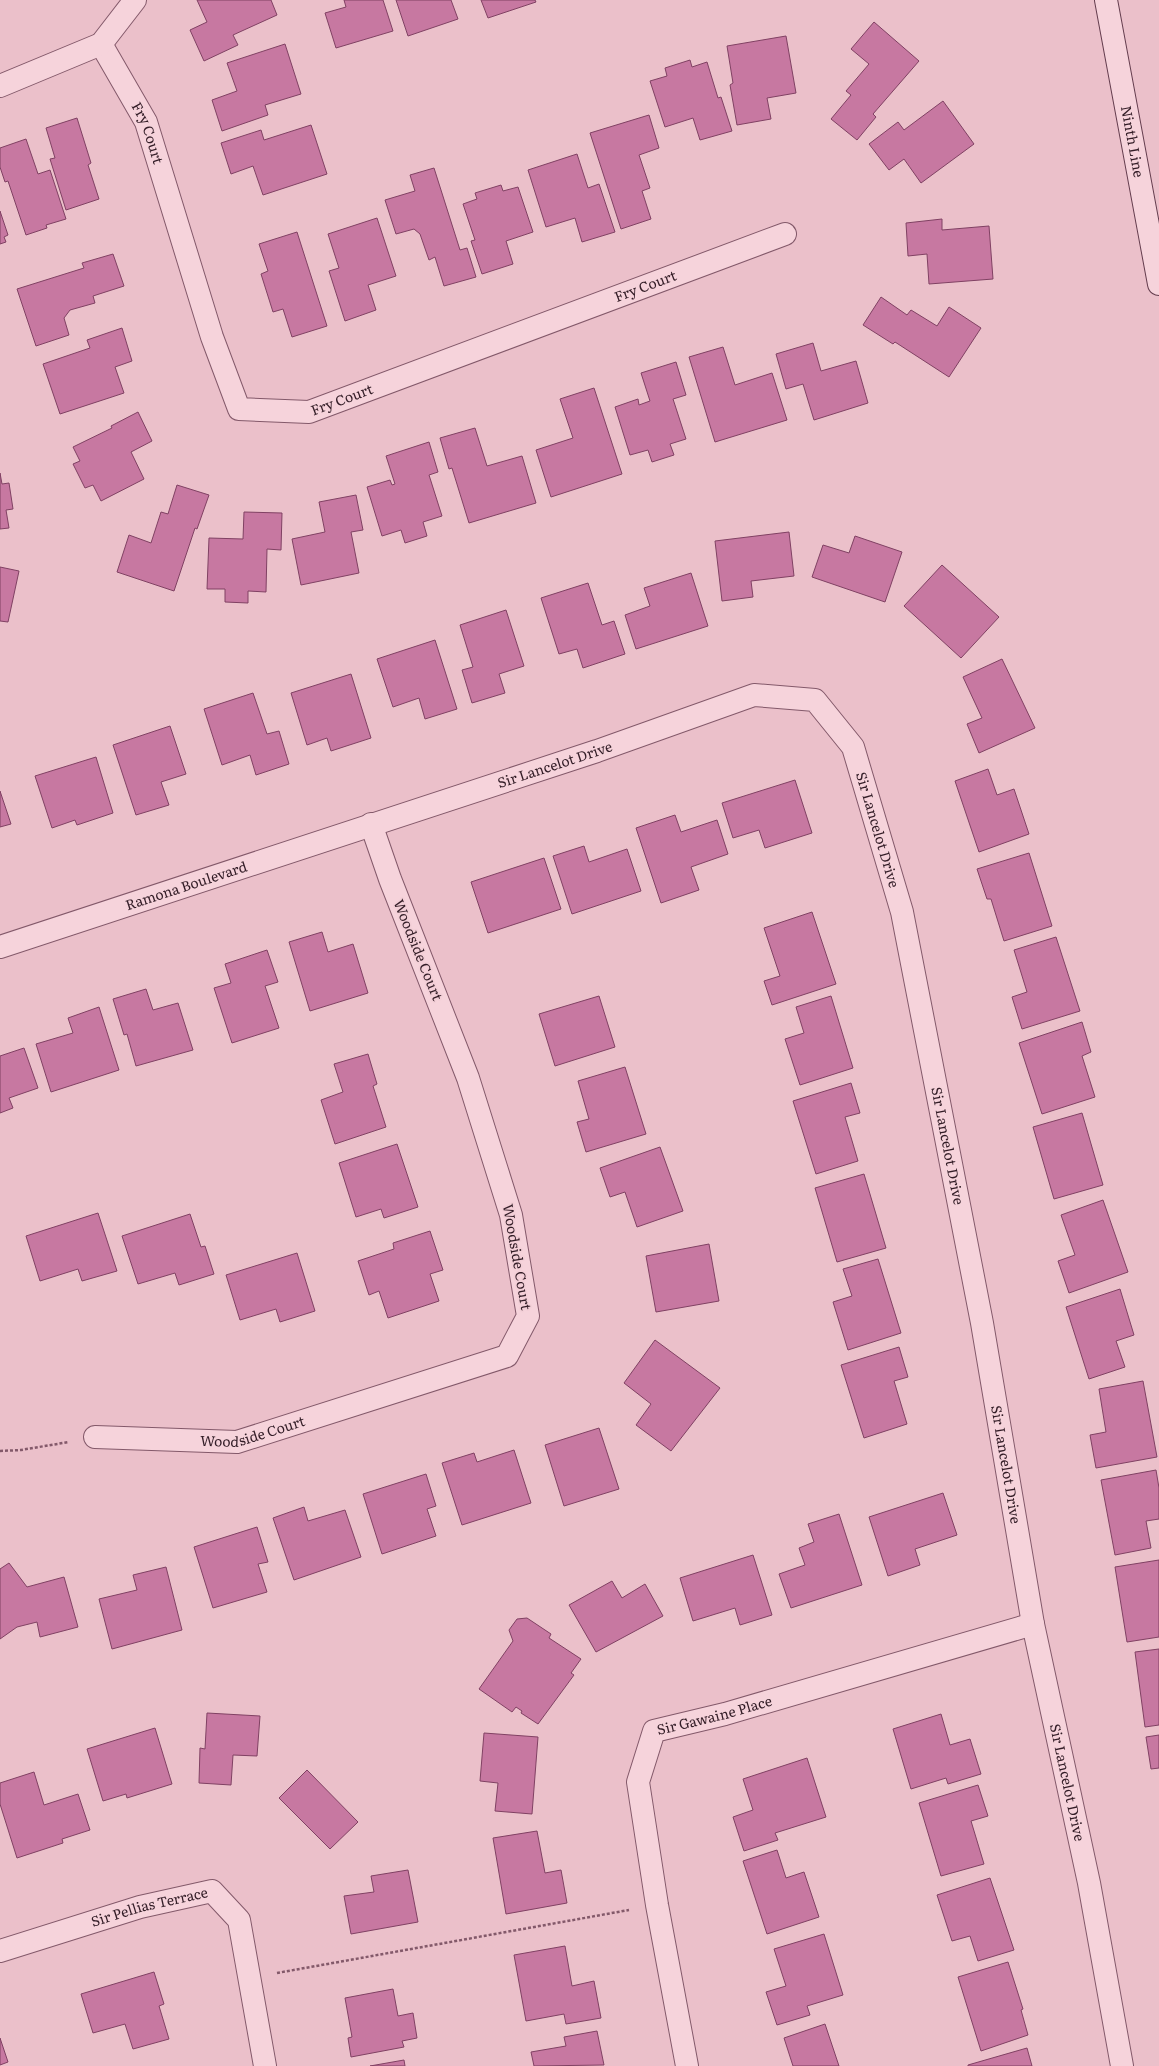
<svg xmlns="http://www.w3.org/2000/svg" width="1159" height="2066" font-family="Literata,serif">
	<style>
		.building { fill: #c778a1; stroke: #804163 }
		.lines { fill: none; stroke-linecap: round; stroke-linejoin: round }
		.street-casing { stroke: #83596a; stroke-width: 24 }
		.secondary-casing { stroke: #643d4e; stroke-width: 24 }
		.path { stroke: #83596a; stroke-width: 2.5; stroke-dasharray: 3 2; stroke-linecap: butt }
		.street { stroke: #f6d3db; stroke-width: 22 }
		.secondary { stroke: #f6d3db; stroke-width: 22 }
		.labels { text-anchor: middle; stroke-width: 3.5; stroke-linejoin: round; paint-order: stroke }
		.street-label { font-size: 14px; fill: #331d27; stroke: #f3cfd7 }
	</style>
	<rect width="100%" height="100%" fill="#ebc0ca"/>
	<g class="building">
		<path d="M 197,0 L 271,0 L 277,15 L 233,35 L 238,45 L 204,61 L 190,30 L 207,22 Z"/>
		<path d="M 344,0 L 383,0 L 393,31 L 336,48 L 325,13 L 346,7 Z"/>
		<path d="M 396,0 L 451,0 L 458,19 L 408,36 Z"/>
		<path d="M 481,0 L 535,0 L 536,2 L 488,18 Z"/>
		<path d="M 874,22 L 919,61 L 873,114 L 876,117 L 857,140 L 831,119 L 851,95 L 846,91 L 869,64 L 851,49 Z"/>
		<path d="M 786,36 L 796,93 L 767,98 L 771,119 L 737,125 L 730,85 L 733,83 L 727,46 Z"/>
		<path d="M 285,44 L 301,94 L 265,105 L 268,115 L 222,131 L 212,100 L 237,91 L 227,63 Z"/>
		<path d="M 690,60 L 692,67 L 707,62 L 718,98 L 721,97 L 732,131 L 700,140 L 693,118 L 665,127 L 650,81 L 667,76 L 665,68 Z"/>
		<path d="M 943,101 L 974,144 L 921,183 L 904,159 L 889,170 L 869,144 L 898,122 L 904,130 Z"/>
		<path d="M 649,115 L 659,148 L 639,155 L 650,188 L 642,191 L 651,219 L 621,229 L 590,133 Z"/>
		<path d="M 77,118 L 91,163 L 88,165 L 99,199 L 66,210 L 50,159 L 55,158 L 46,128 Z"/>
		<path d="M 311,125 L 327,174 L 263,195 L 253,166 L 231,174 L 221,143 L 261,130 L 264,140 Z"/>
		<path d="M 26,139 L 38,174 L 50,170 L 66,219 L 46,225 L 47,228 L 26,235 L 8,181 L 5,182 L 0,167 L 0,148 Z"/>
		<path d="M 577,154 L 588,188 L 599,184 L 615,232 L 582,242 L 575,218 L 546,227 L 528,170 Z"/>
		<path d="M 434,168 L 460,250 L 467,248 L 476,277 L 444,286 L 435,257 L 429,260 L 420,234 L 414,229 L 396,234 L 385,200 L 415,191 L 410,175 Z"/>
		<path d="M 501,185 L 503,191 L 518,187 L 533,232 L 506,241 L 513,264 L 482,274 L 471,241 L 475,240 L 463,204 L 477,199 L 475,193 Z"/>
		<path d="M 0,211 L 8,235 L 4,237 L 6,242 L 0,244 Z"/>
		<path d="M 377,218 L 396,276 L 368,285 L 376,310 L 345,321 L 329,271 L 339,268 L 328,234 Z"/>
		<path d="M 942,219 L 942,230 L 989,226 L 993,279 L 929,284 L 927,254 L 908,256 L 906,223 Z"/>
		<path d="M 297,232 L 327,326 L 292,337 L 283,309 L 273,312 L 261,274 L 268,271 L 259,244 Z"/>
		<path d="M 113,254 L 124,286 L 93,296 L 95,303 L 70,310 L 64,318 L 69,335 L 36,346 L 17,289 L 84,268 L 82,263 Z"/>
		<path d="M 881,297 L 907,315 L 911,310 L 937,326 L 949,307 L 981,328 L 949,377 L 895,342 L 893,344 L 863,325 Z"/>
		<path d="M 122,328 L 132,361 L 115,367 L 124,393 L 60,414 L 43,364 L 90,348 L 87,340 Z"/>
		<path d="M 813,343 L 821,371 L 856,361 L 868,403 L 814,420 L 803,384 L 786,389 L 776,354 Z"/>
		<path d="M 723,347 L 735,385 L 772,373 L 787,420 L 715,442 L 689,357 Z"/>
		<path d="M 676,362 L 686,395 L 673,399 L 686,439 L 670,444 L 674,455 L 652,462 L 648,450 L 630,455 L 615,407 L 638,399 L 639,405 L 650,401 L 641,373 Z"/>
		<path d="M 594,388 L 622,474 L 551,497 L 536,450 L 573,438 L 560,399 Z"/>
		<path d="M 138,412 L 152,441 L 131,452 L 144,479 L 101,501 L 93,485 L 85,488 L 73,464 L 80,461 L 73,447 L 112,428 L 111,426 Z"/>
		<path d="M 475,428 L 487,466 L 522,456 L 536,503 L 469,523 L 452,468 L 449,469 L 440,438 Z"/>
		<path d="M 429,442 L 438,472 L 429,475 L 442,516 L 423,522 L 427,536 L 405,543 L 401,530 L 382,536 L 367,487 L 390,480 L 392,485 L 395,484 L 386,456 Z"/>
		<path d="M 0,473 L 2,484 L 9,483 L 13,509 L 6,510 L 9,528 L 0,529 Z"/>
		<path d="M 177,485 L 209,495 L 197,529 L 195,528 L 174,591 L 117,572 L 129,535 L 151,543 L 161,512 L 168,514 Z"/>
		<path d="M 356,495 L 363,530 L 351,532 L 359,573 L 301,585 L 292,539 L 325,532 L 319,502 Z"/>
		<path d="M 244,512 L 282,513 L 281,550 L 267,549 L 266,592 L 248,591 L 248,603 L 225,602 L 225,589 L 207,589 L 209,538 L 243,539 Z"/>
		<path d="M 789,532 L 794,576 L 751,581 L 753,597 L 722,601 L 715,541 Z"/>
		<path d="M 855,536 L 902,552 L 885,602 L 812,577 L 823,545 L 849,553 Z"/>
		<path d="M 942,565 L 999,617 L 961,658 L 904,606 Z"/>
		<path d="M 0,567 L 19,571 L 8,622 L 0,621 Z"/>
		<path d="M 691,573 L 708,626 L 636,649 L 625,615 L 650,606 L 644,588 Z"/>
		<path d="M 588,583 L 602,625 L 614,621 L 625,654 L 583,668 L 577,649 L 559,654 L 541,598 Z"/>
		<path d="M 506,610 L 524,666 L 499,674 L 505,693 L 472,703 L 462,670 L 473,667 L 460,625 Z"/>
		<path d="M 435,640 L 457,709 L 425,719 L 419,698 L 393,707 L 377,659 Z"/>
		<path d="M 1002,659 L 1035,728 L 979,753 L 967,724 L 982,718 L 963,677 Z"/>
		<path d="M 351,674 L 371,738 L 331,751 L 327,738 L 307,745 L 291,693 Z"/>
		<path d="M 253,693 L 267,734 L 279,731 L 289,764 L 256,775 L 250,755 L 222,765 L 204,709 Z"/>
		<path d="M 170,726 L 186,774 L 161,782 L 169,805 L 136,815 L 113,745 Z"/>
		<path d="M 96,757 L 113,813 L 77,825 L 75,820 L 52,828 L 35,776 Z"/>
		<path d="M 988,769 L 997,795 L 1014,789 L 1029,834 L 979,852 L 955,781 Z"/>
		<path d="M 795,780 L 812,833 L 765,848 L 759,830 L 733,838 L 722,803 Z"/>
		<path d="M 0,791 L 11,824 L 0,827 Z"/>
		<path d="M 675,815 L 681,832 L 717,820 L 728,854 L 691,867 L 699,890 L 661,903 L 636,828 Z"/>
		<path d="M 584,846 L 589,862 L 627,849 L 641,891 L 572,914 L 553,856 Z"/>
		<path d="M 1029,853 L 1052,926 L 1004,941 L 991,899 L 987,899 L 977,869 Z"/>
		<path d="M 544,858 L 561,909 L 488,933 L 471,882 Z"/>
		<path d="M 812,912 L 836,984 L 772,1005 L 764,981 L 780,976 L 764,928 Z"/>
		<path d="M 322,932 L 328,952 L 353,944 L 368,993 L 310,1011 L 289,942 Z"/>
		<path d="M 1056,937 L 1080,1011 L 1022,1029 L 1012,997 L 1027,992 L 1014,950 Z"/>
		<path d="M 267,950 L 278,982 L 265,986 L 279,1028 L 232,1043 L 214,988 L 231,983 L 225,964 Z"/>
		<path d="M 146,989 L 153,1010 L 178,1003 L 193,1050 L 136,1066 L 127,1034 L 124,1035 L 113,999 Z"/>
		<path d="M 599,996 L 615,1047 L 555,1066 L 539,1014 Z"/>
		<path d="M 831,996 L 853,1068 L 800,1085 L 785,1039 L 804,1033 L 796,1007 Z"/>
		<path d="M 99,1007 L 119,1070 L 51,1092 L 36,1044 L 73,1033 L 68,1018 Z"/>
		<path d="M 1082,1022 L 1091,1052 L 1082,1056 L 1095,1097 L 1042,1114 L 1019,1043 Z"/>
		<path d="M 24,1048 L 38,1088 L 9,1098 L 13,1108 L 0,1113 L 0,1056 Z"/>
		<path d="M 368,1054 L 377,1084 L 373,1086 L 386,1127 L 335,1144 L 321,1100 L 343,1092 L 334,1064 Z"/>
		<path d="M 625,1067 L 646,1134 L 586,1152 L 577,1122 L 589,1119 L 578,1081 Z"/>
		<path d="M 851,1083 L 860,1113 L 845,1117 L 858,1161 L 816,1174 L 793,1101 Z"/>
		<path d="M 1082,1113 L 1103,1185 L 1054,1199 L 1033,1127 Z"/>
		<path d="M 397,1144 L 418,1207 L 384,1218 L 381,1209 L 356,1217 L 339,1163 Z"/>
		<path d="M 660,1147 L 683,1211 L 637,1227 L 625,1192 L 610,1197 L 600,1168 Z"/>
		<path d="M 864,1174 L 886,1248 L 837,1262 L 815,1188 Z"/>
		<path d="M 1103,1200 L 1128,1272 L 1069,1293 L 1058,1261 L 1075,1255 L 1061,1215 Z"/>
		<path d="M 98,1213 L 117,1271 L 82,1281 L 78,1269 L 40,1281 L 26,1236 Z"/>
		<path d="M 190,1214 L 201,1247 L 205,1246 L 214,1274 L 179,1285 L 175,1273 L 138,1284 L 122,1236 Z"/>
		<path d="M 430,1231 L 443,1270 L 430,1274 L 439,1301 L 388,1318 L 379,1291 L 369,1295 L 358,1261 L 394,1249 L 393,1243 Z"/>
		<path d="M 709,1244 L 719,1301 L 656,1312 L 646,1256 Z"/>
		<path d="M 297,1253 L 315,1311 L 280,1322 L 276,1309 L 240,1320 L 226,1275 Z"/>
		<path d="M 878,1259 L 901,1333 L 848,1350 L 833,1302 L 852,1296 L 843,1269 Z"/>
		<path d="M 1120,1289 L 1134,1335 L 1116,1341 L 1125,1367 L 1089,1379 L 1066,1307 Z"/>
		<path d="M 655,1340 L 720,1388 L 671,1451 L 636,1425 L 651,1404 L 624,1383 Z"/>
		<path d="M 899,1347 L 908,1377 L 894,1381 L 907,1424 L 864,1438 L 841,1365 Z"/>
		<path d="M 1143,1381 L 1157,1457 L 1096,1468 L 1090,1435 L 1106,1432 L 1099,1389 Z"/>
		<path d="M 599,1428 L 619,1489 L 564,1506 L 545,1445 Z"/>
		<path d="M 514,1450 L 531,1503 L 462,1525 L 442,1463 L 474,1453 L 477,1462 Z"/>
		<path d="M 1156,1470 L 1159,1488 L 1159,1519 L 1146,1521 L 1151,1548 L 1115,1555 L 1101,1480 Z"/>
		<path d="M 426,1474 L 436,1506 L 427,1509 L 436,1536 L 382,1554 L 363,1494 Z"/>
		<path d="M 943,1493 L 957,1535 L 915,1549 L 920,1565 L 888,1576 L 869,1517 Z"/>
		<path d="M 304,1507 L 308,1521 L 345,1510 L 361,1557 L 294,1580 L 273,1518 Z"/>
		<path d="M 839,1514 L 862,1585 L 791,1608 L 779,1574 L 805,1565 L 799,1548 L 814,1542 L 808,1524 Z"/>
		<path d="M 257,1527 L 268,1562 L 258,1564 L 267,1592 L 213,1608 L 194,1547 Z"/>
		<path d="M 753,1555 L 772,1615 L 740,1625 L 735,1608 L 693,1621 L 680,1578 Z"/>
		<path d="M 1159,1560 L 1159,1637 L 1127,1642 L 1115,1567 Z"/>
		<path d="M 9,1563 L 27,1587 L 64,1577 L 78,1627 L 40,1637 L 37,1622 L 17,1627 L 0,1639 L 0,1569 Z"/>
		<path d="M 166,1567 L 182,1630 L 112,1649 L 99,1599 L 137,1590 L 133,1575 Z"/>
		<path d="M 612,1581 L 622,1598 L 645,1584 L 663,1616 L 596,1652 L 569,1605 Z"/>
		<path d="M 527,1618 L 551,1634 L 549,1638 L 581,1659 L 571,1673 L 574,1675 L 538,1724 L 521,1713 L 522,1711 L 516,1707 L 512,1712 L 479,1689 L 513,1641 L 509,1630 L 517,1619 Z"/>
		<path d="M 1159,1649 L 1159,1725 L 1145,1727 L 1135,1652 Z"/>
		<path d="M 207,1713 L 260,1716 L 257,1756 L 233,1755 L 231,1785 L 199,1783 L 200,1748 L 205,1749 Z"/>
		<path d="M 941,1714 L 950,1745 L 970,1739 L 981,1774 L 948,1784 L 946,1778 L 911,1789 L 893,1729 Z"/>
		<path d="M 155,1728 L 172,1784 L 127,1798 L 126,1794 L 103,1801 L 87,1749 Z"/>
		<path d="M 484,1733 L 538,1737 L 532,1814 L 495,1811 L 498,1783 L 480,1781 Z"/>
		<path d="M 1159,1735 L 1159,1768 L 1151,1769 L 1146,1737 Z"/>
		<path d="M 807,1758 L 826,1817 L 775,1833 L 778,1840 L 744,1851 L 733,1817 L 753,1810 L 743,1779 Z"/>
		<path d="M 307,1770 L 358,1822 L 330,1849 L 279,1798 Z"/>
		<path d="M 34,1772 L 44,1805 L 78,1794 L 90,1830 L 62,1839 L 63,1843 L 17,1858 L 0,1804 L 0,1783 Z"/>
		<path d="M 978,1785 L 988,1816 L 971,1821 L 984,1864 L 941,1876 L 919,1803 Z"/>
		<path d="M 537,1831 L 545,1873 L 561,1870 L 567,1903 L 506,1914 L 493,1838 Z"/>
		<path d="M 777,1850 L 786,1878 L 804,1872 L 819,1917 L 767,1934 L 743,1861 Z"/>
		<path d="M 408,1870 L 418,1922 L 351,1934 L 344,1896 L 374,1892 L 371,1876 Z"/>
		<path d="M 990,1878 L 1014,1950 L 978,1961 L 970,1936 L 952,1941 L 937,1895 Z"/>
		<path d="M 824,1934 L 843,1995 L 807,2006 L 810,2015 L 777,2025 L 766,1992 L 786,1986 L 774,1949 Z"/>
		<path d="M 565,1946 L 572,1986 L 594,1981 L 601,2018 L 566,2024 L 564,2014 L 526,2021 L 514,1955 Z"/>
		<path d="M 1008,1962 L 1023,2009 L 1021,2010 L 1028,2035 L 981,2051 L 958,1977 Z"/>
		<path d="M 154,1972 L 164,2004 L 159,2006 L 169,2039 L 133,2049 L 125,2024 L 93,2033 L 81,1994 Z"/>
		<path d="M 393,1989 L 398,2016 L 413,2013 L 417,2038 L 402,2041 L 404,2047 L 351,2057 L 348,2038 L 352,2037 L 345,1998 Z"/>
		<path d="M 825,2024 L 839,2066 L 793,2066 L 784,2038 Z"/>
		<path d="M 597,2031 L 604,2065 L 534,2066 L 531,2052 L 566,2046 L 564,2037 Z"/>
		<path d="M 0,2038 L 8,2062 L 0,2065 Z"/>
		<path d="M 1027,2048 L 1032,2066 L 968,2066 L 968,2065 Z"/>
		<path d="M 404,2060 L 405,2066 L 370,2066 Z"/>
	</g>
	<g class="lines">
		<g class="street-casing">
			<g id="street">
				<path id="s1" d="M 101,44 L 146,122 L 212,337 L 239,409 L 309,412 L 785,234"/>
				<path d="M 0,86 L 101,44 L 135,0"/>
				<path id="s2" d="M 0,947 L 597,751 L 754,695 L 815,700 L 853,747 L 902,912 L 982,1323 L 1033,1624 L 1089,1883 L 1122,2066"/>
				<path id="s3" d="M 95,1437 L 237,1442 L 507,1356 L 528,1316 L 511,1215 L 468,1078 L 390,879 L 371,824"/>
				<path id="s4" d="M 0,1951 L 140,1907 L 212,1891 L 239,1920 L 265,2066"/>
				<path id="s5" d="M 687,2066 L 657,1905 L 638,1782 L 654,1731 L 725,1714 L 1033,1624"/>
			</g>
		</g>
		<g class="secondary-casing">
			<g id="secondary">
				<path id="s6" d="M 1106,0 L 1159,284"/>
			</g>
		</g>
		<g class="path">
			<path d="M 0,1451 L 21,1450 L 69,1442"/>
			<path d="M 277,1973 L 629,1910"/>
		</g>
		<use href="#street" class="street"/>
		<use href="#secondary" class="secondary"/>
	</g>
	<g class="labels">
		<g class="street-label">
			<text dy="5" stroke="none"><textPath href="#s1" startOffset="101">Fry Court</textPath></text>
			<text dy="5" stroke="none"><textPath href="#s6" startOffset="144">Ninth Line</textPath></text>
			<text dy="5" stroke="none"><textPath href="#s1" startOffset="821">Fry Court</textPath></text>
			<text dy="5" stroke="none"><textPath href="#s1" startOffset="497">Fry Court</textPath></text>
			<text dy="5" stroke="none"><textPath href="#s2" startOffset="584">Sir Lancelot Drive</textPath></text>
			<text dy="5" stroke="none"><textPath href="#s2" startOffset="1003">Sir Lancelot Drive</textPath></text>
			<text dy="5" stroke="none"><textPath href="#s2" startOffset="196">Ramona Boulevard</textPath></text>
			<text transform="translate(418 950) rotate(68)" y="5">Woodside Court</text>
			<text dy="5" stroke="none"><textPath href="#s2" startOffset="1327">Sir Lancelot Drive</textPath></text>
			<text transform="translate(517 1257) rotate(80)" y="5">Woodside Court</text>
			<text dy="5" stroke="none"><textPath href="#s3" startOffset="159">Woodside Court</textPath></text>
			<text dy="5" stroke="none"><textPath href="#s2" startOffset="1651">Sir Lancelot Drive</textPath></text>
			<text dy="5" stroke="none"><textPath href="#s5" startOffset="404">Sir Gawaine Place</textPath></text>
			<text dy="5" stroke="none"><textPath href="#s2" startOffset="1975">Sir Lancelot Drive</textPath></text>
			<text dy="5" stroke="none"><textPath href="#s4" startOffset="156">Sir Pellias Terrace</textPath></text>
		</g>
	</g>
</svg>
